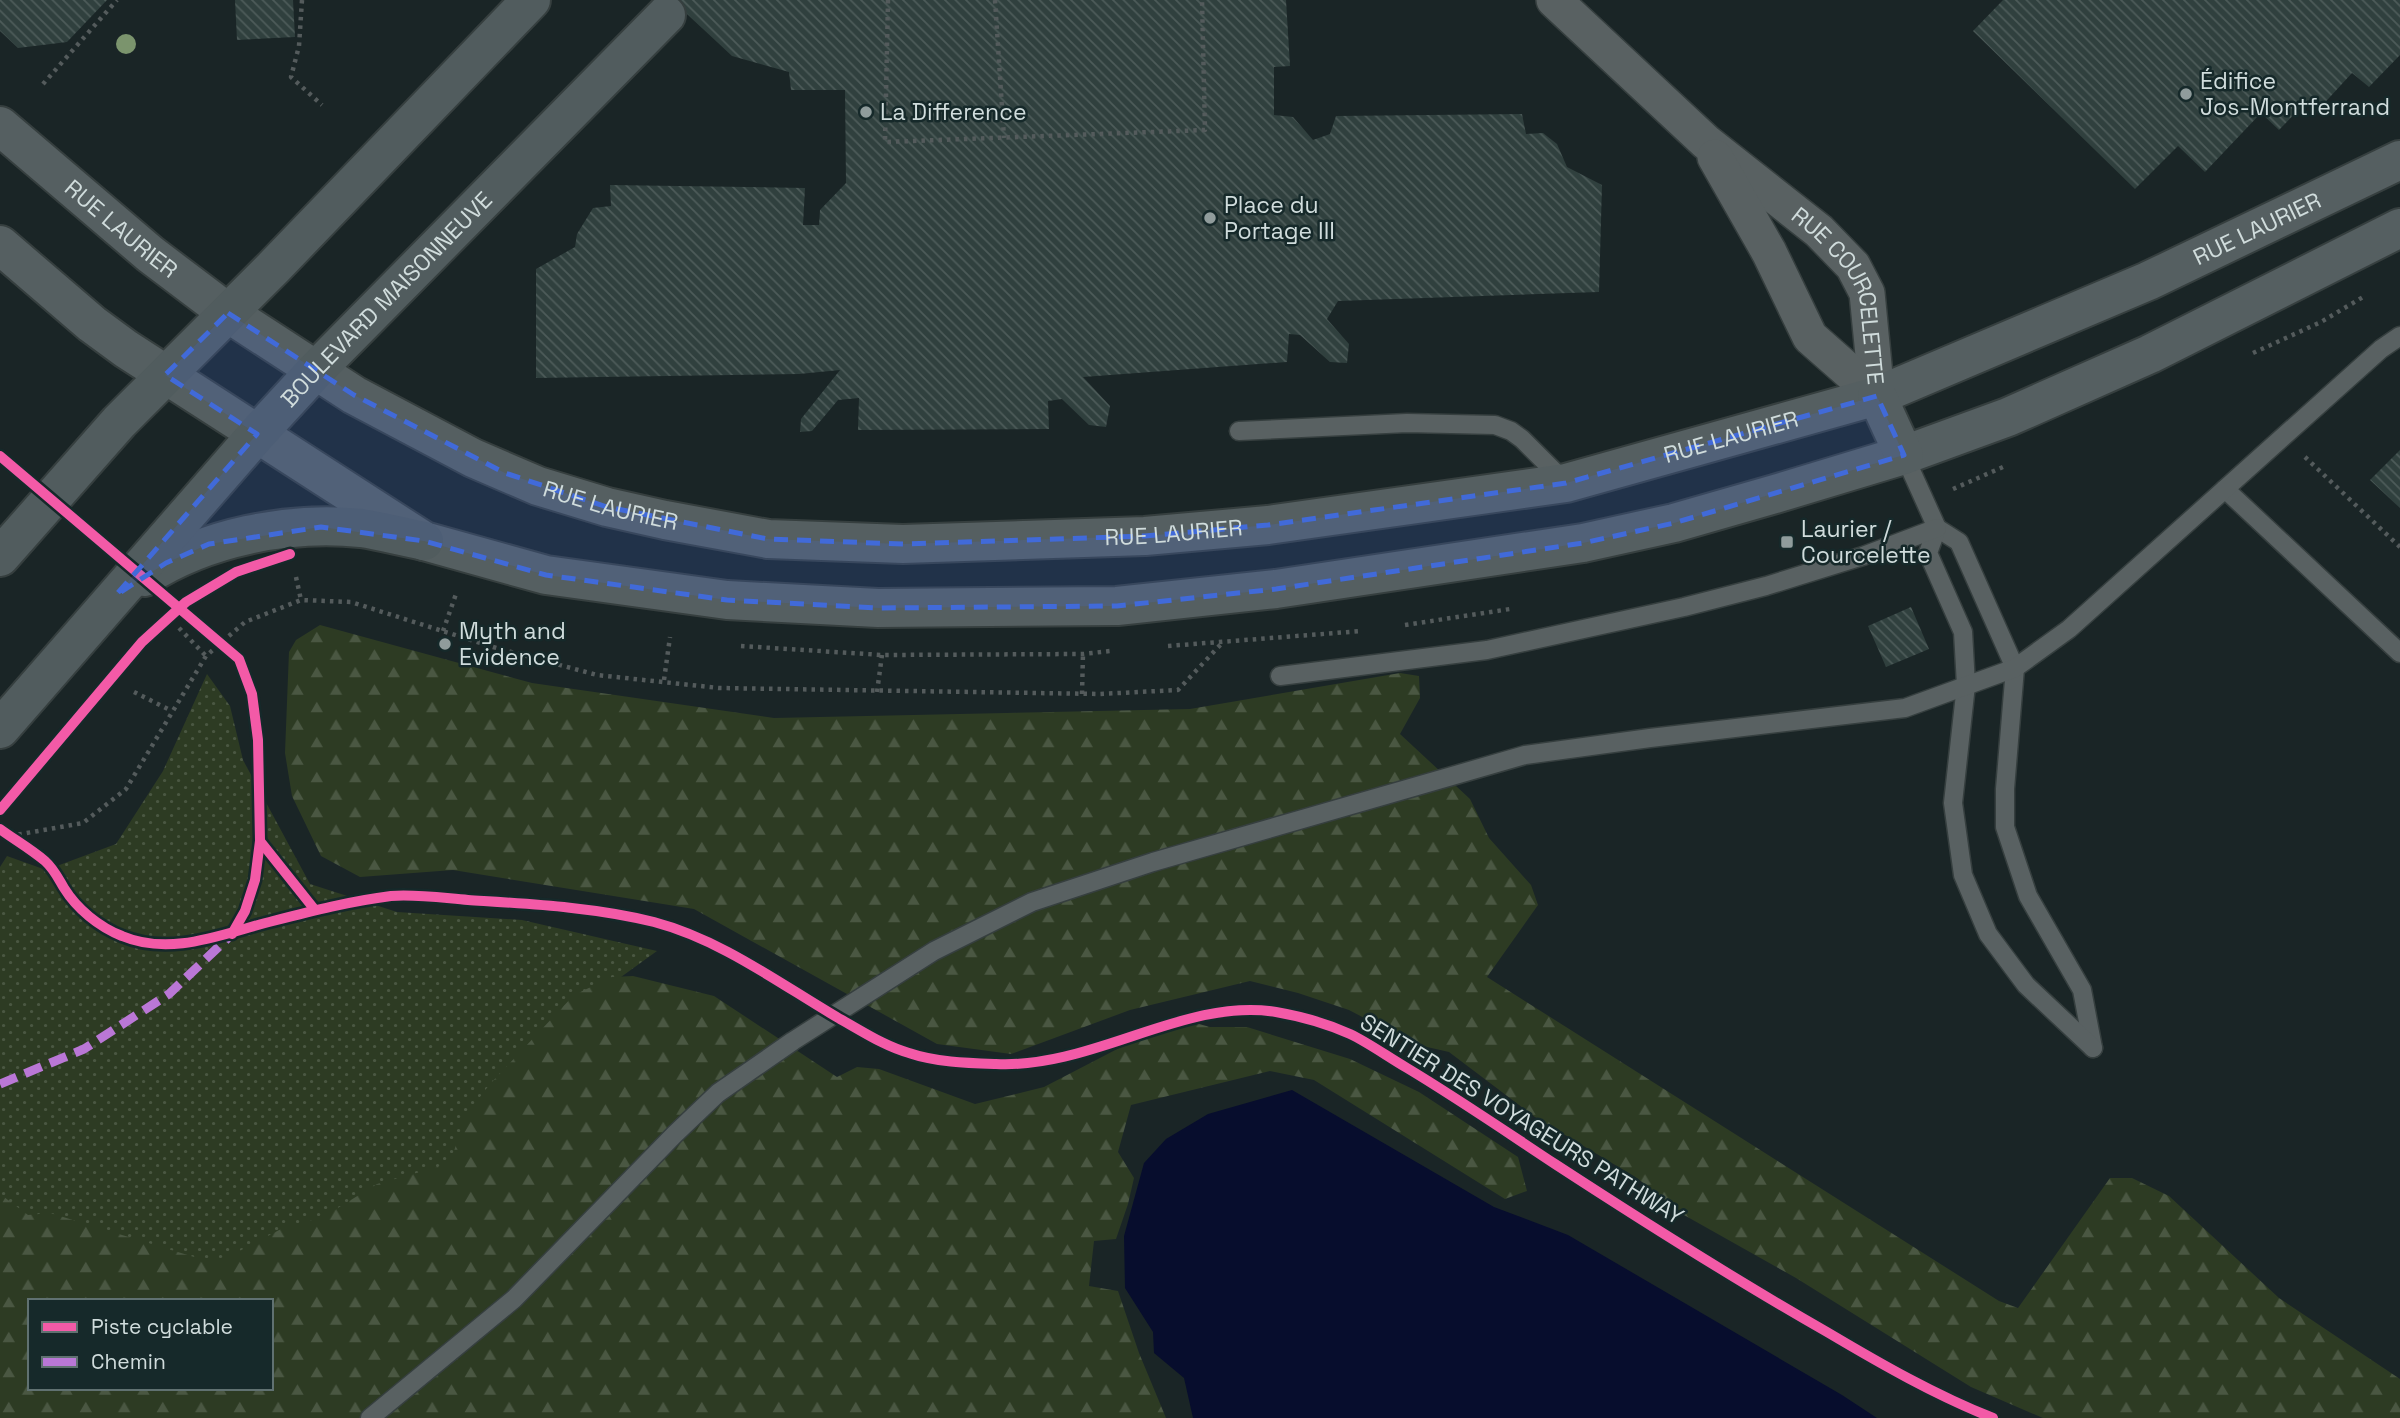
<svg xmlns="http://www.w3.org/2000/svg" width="2400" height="1418" font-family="'Space Grotesk',sans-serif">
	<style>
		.grass { fill: url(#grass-dots) }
		.forest { fill: url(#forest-firs); fill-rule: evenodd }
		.water { fill: #070d2d }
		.building { fill: url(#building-back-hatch) }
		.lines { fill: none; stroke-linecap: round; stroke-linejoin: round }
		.lane-casing { stroke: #363f3f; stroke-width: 21 }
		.street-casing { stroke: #363f3f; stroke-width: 38 }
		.secondary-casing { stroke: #363f3f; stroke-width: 42 }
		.primary-casing { stroke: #363f3f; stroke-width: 42 }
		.path { stroke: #545b5c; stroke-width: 4.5; stroke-dasharray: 3.5 5; stroke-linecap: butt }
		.lane { stroke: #596162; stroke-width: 18 }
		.street { stroke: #596162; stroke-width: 35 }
		.secondary { stroke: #555f61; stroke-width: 38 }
		.primary { stroke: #515c5e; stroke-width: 38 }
		.quiet { stroke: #ba77d6; stroke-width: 9; stroke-dasharray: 18 9; stroke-linecap: butt }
		.cycleway-casing { stroke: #16292a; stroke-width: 15 }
		.cycleway { stroke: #f35aa7; stroke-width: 10 }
		.tree { fill: #7b946d }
		.marked { fill: #416ad9; fill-opacity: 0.2; stroke: #416ad9; stroke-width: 5; stroke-dasharray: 14 9; stroke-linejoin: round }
		.poi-dot { fill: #909c9c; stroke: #16292a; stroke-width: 2.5 }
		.labels { text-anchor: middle; stroke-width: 5; stroke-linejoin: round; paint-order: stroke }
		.poi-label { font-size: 23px; fill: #d0dcdc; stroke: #16292a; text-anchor: start }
		.street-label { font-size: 23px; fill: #d0dcdc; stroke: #16292a }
	</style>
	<defs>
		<pattern id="grass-dots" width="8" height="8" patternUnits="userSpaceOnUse" patternTransform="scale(1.75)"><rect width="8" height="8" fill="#2d3b23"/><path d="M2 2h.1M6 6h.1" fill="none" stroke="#4a5742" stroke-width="1.8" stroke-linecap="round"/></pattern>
		<pattern id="forest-firs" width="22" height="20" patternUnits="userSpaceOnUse" patternTransform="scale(1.75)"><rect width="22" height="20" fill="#2d3b23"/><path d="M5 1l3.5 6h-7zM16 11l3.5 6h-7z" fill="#4a5742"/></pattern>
		<pattern id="building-back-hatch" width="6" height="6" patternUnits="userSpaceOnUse" patternTransform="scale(1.75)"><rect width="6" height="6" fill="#30403e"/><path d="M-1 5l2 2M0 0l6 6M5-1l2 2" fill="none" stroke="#4d5b59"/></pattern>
	</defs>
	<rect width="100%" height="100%" fill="#1a2526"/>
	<path class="grass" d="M 207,674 L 230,706 L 243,760 L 310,884 L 397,912 L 522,920 L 657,951 L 549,1029 L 442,1184 L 226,1273 L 0,1225 L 0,867 L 7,856 L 46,870 L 116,844 L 163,771 Z"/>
	<g class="forest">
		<path d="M 320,625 L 532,683 L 774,718 L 1190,709 L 1400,673 L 1419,676 L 1420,698 L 1400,734 L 1470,799 L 1489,838 L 1531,885 L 1538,905 L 1487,977 L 1999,1301 L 2018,1308 L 2110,1178 L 2132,1178 L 2169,1196 L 2279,1298 L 2400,1379 L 2400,1418 L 2043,1418 L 1971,1387 L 1796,1278 L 1684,1215 L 1637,1178 L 1535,1117 L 1449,1052 L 1414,1044 L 1349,1010 L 1298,993 L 1250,981 L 1130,1010 L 1011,1054 L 937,1044 L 694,909 L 453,870 L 360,877 L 321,856 L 292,796 L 285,753 L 289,652 L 296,640 Z"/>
		<path d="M 633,976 L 714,996 L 837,1077 L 857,1067 L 879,1069 L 975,1104 L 1044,1087 L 1150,1032 L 1188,1021 L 1210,1027 L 1247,1027 L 1350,1059 L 1419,1092 L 1518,1157 L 1527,1191 L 1505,1199 L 1314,1080 L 1270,1071 L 1131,1105 L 1118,1152 L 1134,1178 L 1128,1204 L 1116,1239 L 1094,1241 L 1089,1286 L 1118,1291 L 1139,1353 L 1166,1418 L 0,1418 L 0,1194 L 28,1215 L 50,1213 L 204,1260 L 228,1257 L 283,1228 L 323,1217 L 377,1184 L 438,1167 L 453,1154 L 466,1115 L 490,1084 L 574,995 L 612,977 ZM 30,1301 L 271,1301 L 271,1388 L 30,1388 Z"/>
	</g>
	<path class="water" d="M 1292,1090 L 1494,1207 L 1568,1235 L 1842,1395 L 1877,1418 L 1193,1418 L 1184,1378 L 1154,1353 L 1153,1332 L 1125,1288 L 1124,1236 L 1144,1163 L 1166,1139 L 1208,1114 Z"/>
	<g class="building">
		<path d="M 0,0 L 107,0 L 67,42 L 18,48 L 0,31 Z"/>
		<path d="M 235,0 L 293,0 L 295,37 L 237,40 Z"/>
		<path d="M 672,0 L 1286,0 L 1290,66 L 1274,67 L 1274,115 L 1293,117 L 1313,140 L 1330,134 L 1336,116 L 1522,114 L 1526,134 L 1543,133 L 1557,144 L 1567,167 L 1602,185 L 1599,292 L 1338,301 L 1327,319 L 1349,344 L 1347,363 L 1330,362 L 1300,335 L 1289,334 L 1287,362 L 1083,377 L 1110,406 L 1106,427 L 1089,425 L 1062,399 L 1048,401 L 1049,429 L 858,430 L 859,398 L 838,400 L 812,431 L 800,432 L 801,419 L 840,370 L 799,374 L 536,378 L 536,269 L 575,247 L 577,234 L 593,208 L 611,206 L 610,185 L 805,188 L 803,225 L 819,225 L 820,210 L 846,183 L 845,90 L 791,90 L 789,72 L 732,56 Z"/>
		<path d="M 2003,0 L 2400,0 L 2400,55 L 2369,87 L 2352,73 L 2318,110 L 2307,101 L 2279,130 L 2261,113 L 2205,172 L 2178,146 L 2135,189 L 1973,31 Z"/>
		<path d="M 2400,450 L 2400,508 L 2370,480 Z"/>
		<path d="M 1911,607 L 1929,649 L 1886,667 L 1868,626 Z"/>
	</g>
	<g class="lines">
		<g class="lane-casing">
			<g id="lane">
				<path d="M 1239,431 L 1407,423 L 1495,425 L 1511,431 L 1522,439 L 1566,483"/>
				<path d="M 1904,455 L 1937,528 L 1959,542 L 2015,668 L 2005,789 L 2005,827 L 2028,896 L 2082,990 L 2093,1048"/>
				<path d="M 2225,489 L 2400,653"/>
				<path d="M 1937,528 L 1928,553 L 1963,632 L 1966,685 L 1953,803 L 1963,875 L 1988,934 L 2026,985 L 2093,1048"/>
				<path d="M 1280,676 L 1487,650 L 1684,607 L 1766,586 L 1863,556 L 1937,528"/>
				<path d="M 370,1418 L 514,1299 L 675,1134 L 718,1093 L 793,1041 L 934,951 L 1032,902 L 1153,862 L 1525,755 L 1650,738 L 1905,708 L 2015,668 L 2069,629 L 2381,349 L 2400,336"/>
			</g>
		</g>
		<g class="street-casing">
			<g id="street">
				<path id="s1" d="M 1554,0 L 1706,142 L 1819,231 L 1853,266 L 1867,293 L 1877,396"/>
				<path d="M 1715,157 L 1769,252 L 1810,337 L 1877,396"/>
			</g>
		</g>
		<g class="secondary-casing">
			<g id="secondary">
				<path id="s2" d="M 0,126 L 150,254 L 228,313 L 354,395 L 473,458 L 538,486 L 607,507 L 665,520 L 768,539 L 903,544 L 1145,536 L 1268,525 L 1566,483 L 1877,396 L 2148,281 L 2400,160"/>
				<path d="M 0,245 L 92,324 L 126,349 L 424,541 L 546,575 L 727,600 L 878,608 L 1117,606 L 1276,589 L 1583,543 L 1674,523 L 1775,494 L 1904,455 L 2008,417 L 2150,354 L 2400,228"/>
				<path d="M 1877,396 L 1904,455"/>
			</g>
		</g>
		<g class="primary-casing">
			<g id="primary">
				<path d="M 0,557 L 119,422 L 274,267 L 531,0"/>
				<path d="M 144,577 C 206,537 287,521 361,528 C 382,531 403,537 424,541"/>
				<path id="s3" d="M 0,729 L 257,434 L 315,371 L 666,15"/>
			</g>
		</g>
		<g class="path">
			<path d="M 302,0 L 299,46 L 291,77 L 322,105"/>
			<path d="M 888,0 L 885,142 L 1205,130 L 1202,0"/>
			<path d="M 995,0 L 1004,138"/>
			<path d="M 43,84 L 117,0"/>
			<path d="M 2253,353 L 2321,322 L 2363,297"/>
			<path d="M 2305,457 L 2400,547"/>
			<path d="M 1953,489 L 2003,467"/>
			<path d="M 296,577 L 301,600"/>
			<path d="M 1405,625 L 1510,609"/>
			<path d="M 179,628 L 206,656"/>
			<path d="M 443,631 L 456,594"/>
			<path d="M 741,646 L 882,655 L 1083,654 L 1110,651"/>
			<path d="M 1168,646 L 1361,631"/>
			<path d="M 664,680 L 670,637"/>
			<path d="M 134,692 L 172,711"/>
			<path d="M 877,692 L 882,655"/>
			<path d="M 1082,694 L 1083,654"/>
			<path d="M 10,836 L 83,823 L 126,789 L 206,656 L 245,622 L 301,600 L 351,602 L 493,647 L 597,675 L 719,688 L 1100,694 L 1178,690 L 1223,642"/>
		</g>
		<use href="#lane" class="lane"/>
		<use href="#street" class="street"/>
		<use href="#secondary" class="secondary"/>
		<use href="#primary" class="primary"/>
		<path class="quiet" d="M 0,1084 L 84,1049 L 169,994 L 230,936"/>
		<g class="cycleway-casing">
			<g id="cycleway">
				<path d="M 0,456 L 239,659 L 252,694 L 258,740 L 260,841 L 255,880 L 245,911 L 232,934"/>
				<path d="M 0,810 L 142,642 L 186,602 L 236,572 L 290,554"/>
				<path d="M 0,829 C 15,840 31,849 45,861 C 54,869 58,878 64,888 C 77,909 99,927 122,936 C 172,957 224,933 273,921 C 312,911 351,901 391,896 C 416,894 443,898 468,900 C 530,904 594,907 654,922 C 722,940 780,984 840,1019 C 862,1031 884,1046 909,1053 C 935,1062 968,1063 996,1064 C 1093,1069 1185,997 1276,1012 C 1299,1016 1328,1024 1350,1034 C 1369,1043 1388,1057 1407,1068 C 1457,1098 1505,1131 1555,1164 C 1644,1222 1734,1279 1827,1332 C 1881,1364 1935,1395 1993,1418"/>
				<path d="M 260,841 L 315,910"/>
			</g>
		</g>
		<use href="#cycleway" class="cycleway"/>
	</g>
	<circle class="tree" cx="126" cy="44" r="10"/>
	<path class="marked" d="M 228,313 L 354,395 L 505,473 L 607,507 L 768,539 L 903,544 L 1145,536 L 1268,525 L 1566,483 L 1877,396 L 1904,455 L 1674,523 L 1583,543 L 1276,589 L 1117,606 L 878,608 L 727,600 L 546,575 L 424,541 L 321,527 L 209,544 L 166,563 L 116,595 L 257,434 L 165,375 Z"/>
	<g class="poi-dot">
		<circle cx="2186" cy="94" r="7"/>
		<circle cx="866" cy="112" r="7"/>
		<circle cx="1210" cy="218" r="7"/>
		<rect x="1780" y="535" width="14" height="14" rx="3.5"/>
		<circle cx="445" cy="644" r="7"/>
	</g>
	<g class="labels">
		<g class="poi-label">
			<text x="2200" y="89">Édifice<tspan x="2200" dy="26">Jos-Montferrand</tspan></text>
			<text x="880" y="120">La Difference</text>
			<text x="1224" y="213">Place du<tspan x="1224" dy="26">Portage III</tspan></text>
			<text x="1801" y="537">Laurier /<tspan x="1801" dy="26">Courcelette</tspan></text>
			<text x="459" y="639">Myth and<tspan x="459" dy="26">Evidence</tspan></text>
		</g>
		<g class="street-label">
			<text dy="8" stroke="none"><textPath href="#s2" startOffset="159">RUE LAURIER</textPath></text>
			<text dy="8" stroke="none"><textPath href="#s2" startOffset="2427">RUE LAURIER</textPath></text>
			<text dy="8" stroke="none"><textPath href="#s3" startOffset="578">BOULEVARD MAISONNEUVE</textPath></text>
			<text dy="8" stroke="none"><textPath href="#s1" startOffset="422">RUE COURCELETTE</textPath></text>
			<text dy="8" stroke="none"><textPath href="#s2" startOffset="1860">RUE LAURIER</textPath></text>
			<text dy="8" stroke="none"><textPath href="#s2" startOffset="726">RUE LAURIER</textPath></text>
			<text dy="8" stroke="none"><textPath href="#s2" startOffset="1293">RUE LAURIER</textPath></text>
			<text transform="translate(1522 1119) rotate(32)" y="8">SENTIER DES VOYAGEURS PATHWAY</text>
		</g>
	</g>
	<rect x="28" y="1299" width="245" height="91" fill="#16292a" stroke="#607171" stroke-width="2"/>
	<rect x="42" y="1322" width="35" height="10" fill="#f35aa7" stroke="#607171" stroke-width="2"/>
	<text x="91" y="1334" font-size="21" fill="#d0dcdc">Piste cyclable</text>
	<rect x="42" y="1357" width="35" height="10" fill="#ba77d6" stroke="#607171" stroke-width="2"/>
	<text x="91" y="1369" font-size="21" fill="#d0dcdc">Chemin</text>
</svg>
